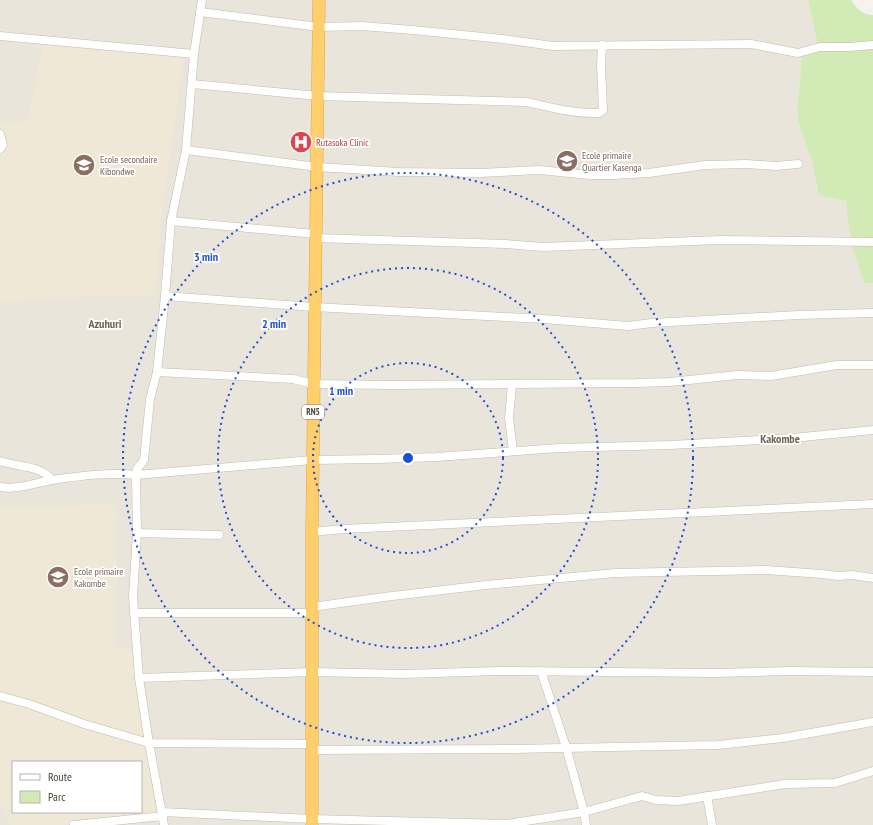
<svg xmlns="http://www.w3.org/2000/svg" width="873" height="825" font-family="'PT Sans Narrow',sans-serif">
	<style>
		.residential { fill: #eae5da; fill-rule: evenodd }
		.education { fill: #efe8d6; fill-rule: evenodd }
		.green { fill: #d2eab5 }
		.lines { fill: none; stroke-linecap: round; stroke-linejoin: round }
		.minor-casing { stroke: #c2bbae; stroke-width: 9 }
		.highway-casing { stroke: #e0a43c; stroke-width: 13 }
		.minor { stroke: #fff; stroke-width: 8 }
		.highway { stroke: #ffcf6e; stroke-width: 12 }
		.ring { fill: none; stroke: #1d4ed8; stroke-width: 2; stroke-dasharray: 2 4 }
		.labels { text-anchor: middle; stroke-width: 3.5; stroke-linejoin: round; paint-order: stroke }
		.shield { fill: #fff; stroke: #817c74; stroke-width: 1 }
		.shield-label { font-size: 9px; font-weight: bold; fill: #4b4439 }
		.health-label { font-size: 10px; fill: #be3a42; stroke: #fff; text-anchor: start }
		.education-label { font-size: 10px; fill: #785e54; stroke: #fff; text-anchor: start }
		.quarter-label { font-size: 12px; font-weight: bold; fill: #6e6250; stroke: #fff }
		.centre { fill: #1d4ed8; stroke: #fff; stroke-width: 2 }
		.ring-label { font-size: 12px; text-anchor: middle; font-weight: bold; fill: #1d4ed8; stroke: #fff; stroke-width: 3.5; stroke-linejoin: round; paint-order: stroke }
	</style>
	<rect width="100%" height="100%" fill="#f6f3ec"/>
	<path class="residential" d="M 0,0 L 808,0 L 818,45 L 803,47 L 797,109 L 798,122 L 812,161 L 819,195 L 846,201 L 864,283 L 873,283 L 873,825 L 0,825 ZM 13,762 L 141,762 L 141,812 L 13,812 Z"/>
	<g class="education">
		<path d="M 43,43 L 184,54 L 161,221 L 156,296 L 79,297 L 0,303 L 0,123 L 28,121 Z"/>
		<path d="M 117,504 L 116,646 L 132,649 L 137,697 L 147,745 L 156,816 L 61,825 L 10,825 L 0,803 L 0,507 ZM 13,762 L 141,762 L 141,812 L 13,812 Z"/>
	</g>
	<path class="green" d="M 808,0 L 851,0 C 856,8 863,15 873,15 L 873,283 L 864,283 L 851,241 L 846,201 L 819,195 L 812,161 L 798,122 L 797,109 L 803,47 L 818,45 Z"/>
	<g class="lines">
		<g class="minor-casing">
			<g id="minor">
				<path d="M 200,12 L 319,27 L 362,26 L 413,30 L 503,39 L 553,46 L 751,44 L 798,53 L 820,47 L 849,47 L 873,45"/>
				<path d="M 0,36 L 194,54"/>
				<path d="M 192,84 L 318,96 L 526,102 C 550,107 574,114 599,113 L 603,110 L 601,65 L 602,45"/>
				<path d="M 0,134 L 3,145 L 0,149"/>
				<path d="M 186,150 L 317,167 L 399,172 L 480,173 L 539,170 L 590,175 L 613,175 L 649,173 L 705,165 L 747,164 L 776,166 L 798,164"/>
				<path d="M 171,221 L 315,234"/>
				<path d="M 315,238 L 506,244 L 543,247 L 720,240 L 873,242"/>
				<path d="M 165,296 L 314,307 L 544,319 L 628,326 L 652,323 L 798,315 L 873,313"/>
				<path d="M 157,372 L 293,379 L 313,384 L 392,385 L 637,383 L 670,382 L 737,375 L 771,376 L 837,365 L 873,365"/>
				<path d="M 512,385 L 509,418 L 513,451"/>
				<path d="M 0,461 C 18,467 40,465 52,480"/>
				<path d="M 0,487 C 17,490 35,483 52,480 C 79,476 108,472 136,475 L 312,460 L 378,459 L 437,457 L 559,448 L 671,445 L 793,438 L 873,430"/>
				<path d="M 312,532 L 344,529 L 873,504"/>
				<path d="M 137,533 L 219,535"/>
				<path d="M 312,607 L 384,597 L 486,585 L 615,573 L 766,570 L 822,574 L 838,576 L 852,575 L 873,578"/>
				<path d="M 134,613 L 312,613"/>
				<path d="M 541,671 L 566,747 L 584,812 L 586,825"/>
				<path d="M 139,678 L 312,672 L 405,674 L 498,671 L 716,673 L 789,671 L 873,672"/>
				<path d="M 0,696 L 29,704 L 84,724 L 149,743 L 312,744"/>
				<path d="M 311,750 L 512,749 L 718,745 L 783,738 L 873,722"/>
				<path d="M 707,796 L 712,825"/>
				<path d="M 162,812 L 311,819 L 507,824 L 584,812 L 642,796 L 656,800 L 678,801 L 785,784 L 835,783 L 873,771"/>
				<path d="M 74,825 L 163,816"/>
				<path d="M 164,825 L 149,743 L 139,678 L 133,596 L 137,533 L 136,475 L 137,469 L 144,460 L 150,399 L 157,372 L 165,296 L 171,221 L 186,150 L 194,54 L 202,0"/>
			</g>
		</g>
		<g class="highway-casing">
			<path id="highway" d="M 312,825 L 312,528 L 319,0"/>
		</g>
		<use href="#minor" class="minor"/>
		<use href="#highway" class="highway"/>
	</g>
	<g class="ring">
		<circle cx="408" cy="458" r="95"/>
		<circle cx="408" cy="458" r="190"/>
		<circle cx="408" cy="458" r="285"/>
	</g>
	<defs>
		<g id="hospital-disc" transform="scale(1.15)"><circle r="9.5" fill="#e0444e" stroke="#fff"/><path d="M-5-5h3v3.5h4V-5h3V5h-3V1.5h-4V5h-3Z" fill="#fff"/></g>
		<g id="school-disc" transform="scale(1.15)"><circle r="9.5" fill="#8d6e63" stroke="#fff"/><path d="M0-5L7-2L0 1L-7-2ZM-4 1L0 2.5L4 1V4Q0 6-4 4Z" fill="#fff"/></g>
	</defs>
	<g fill-rule="evenodd">
		<use href="#hospital-disc" x="301" y="142"/>
		<use href="#school-disc" x="567" y="161"/>
		<use href="#school-disc" x="84" y="165"/>
		<use href="#school-disc" x="58" y="577"/>
	</g>
	<g class="labels">
		<rect class="shield" x="302" y="405" width="22" height="14" rx="3"/>
		<g class="shield-label">
			<text x="313" y="415">RN5</text>
		</g>
		<g class="health-label">
			<text x="316" y="146">Rutasoka Clinic</text>
		</g>
		<g class="education-label">
			<text x="582" y="159">Ecole primaire<tspan x="582" dy="12">Quartier Kasenga</tspan></text>
			<text x="100" y="163">Ecole secondaire<tspan x="100" dy="12">Kibondwe</tspan></text>
			<text x="74" y="575">Ecole primaire<tspan x="74" dy="12">Kakombe</tspan></text>
		</g>
		<g class="quarter-label">
			<text x="105" y="328">Azuhuri</text>
			<text x="780" y="443">Kakombe</text>
		</g>
	</g>
	<circle cx="408" cy="458" r="6" class="centre"/>
	<g class="ring-label">
		<text x="206" y="261">3 min</text>
		<text x="274" y="328">2 min</text>
		<text x="341" y="395">1 min</text>
	</g>
	<rect x="12" y="761" width="130" height="52" fill="#ffffff" stroke="#b7b4b0"/>
	<rect x="20" y="774" width="20" height="6" fill="#ffffff" stroke="#b7b4b0"/>
	<text x="48" y="781" font-size="12" fill="#4b4439">Route</text>
	<rect x="20" y="791" width="20" height="12" fill="#d2eab5" stroke="#b7b4b0"/>
	<text x="48" y="801" font-size="12" fill="#4b4439">Parc</text>
</svg>
